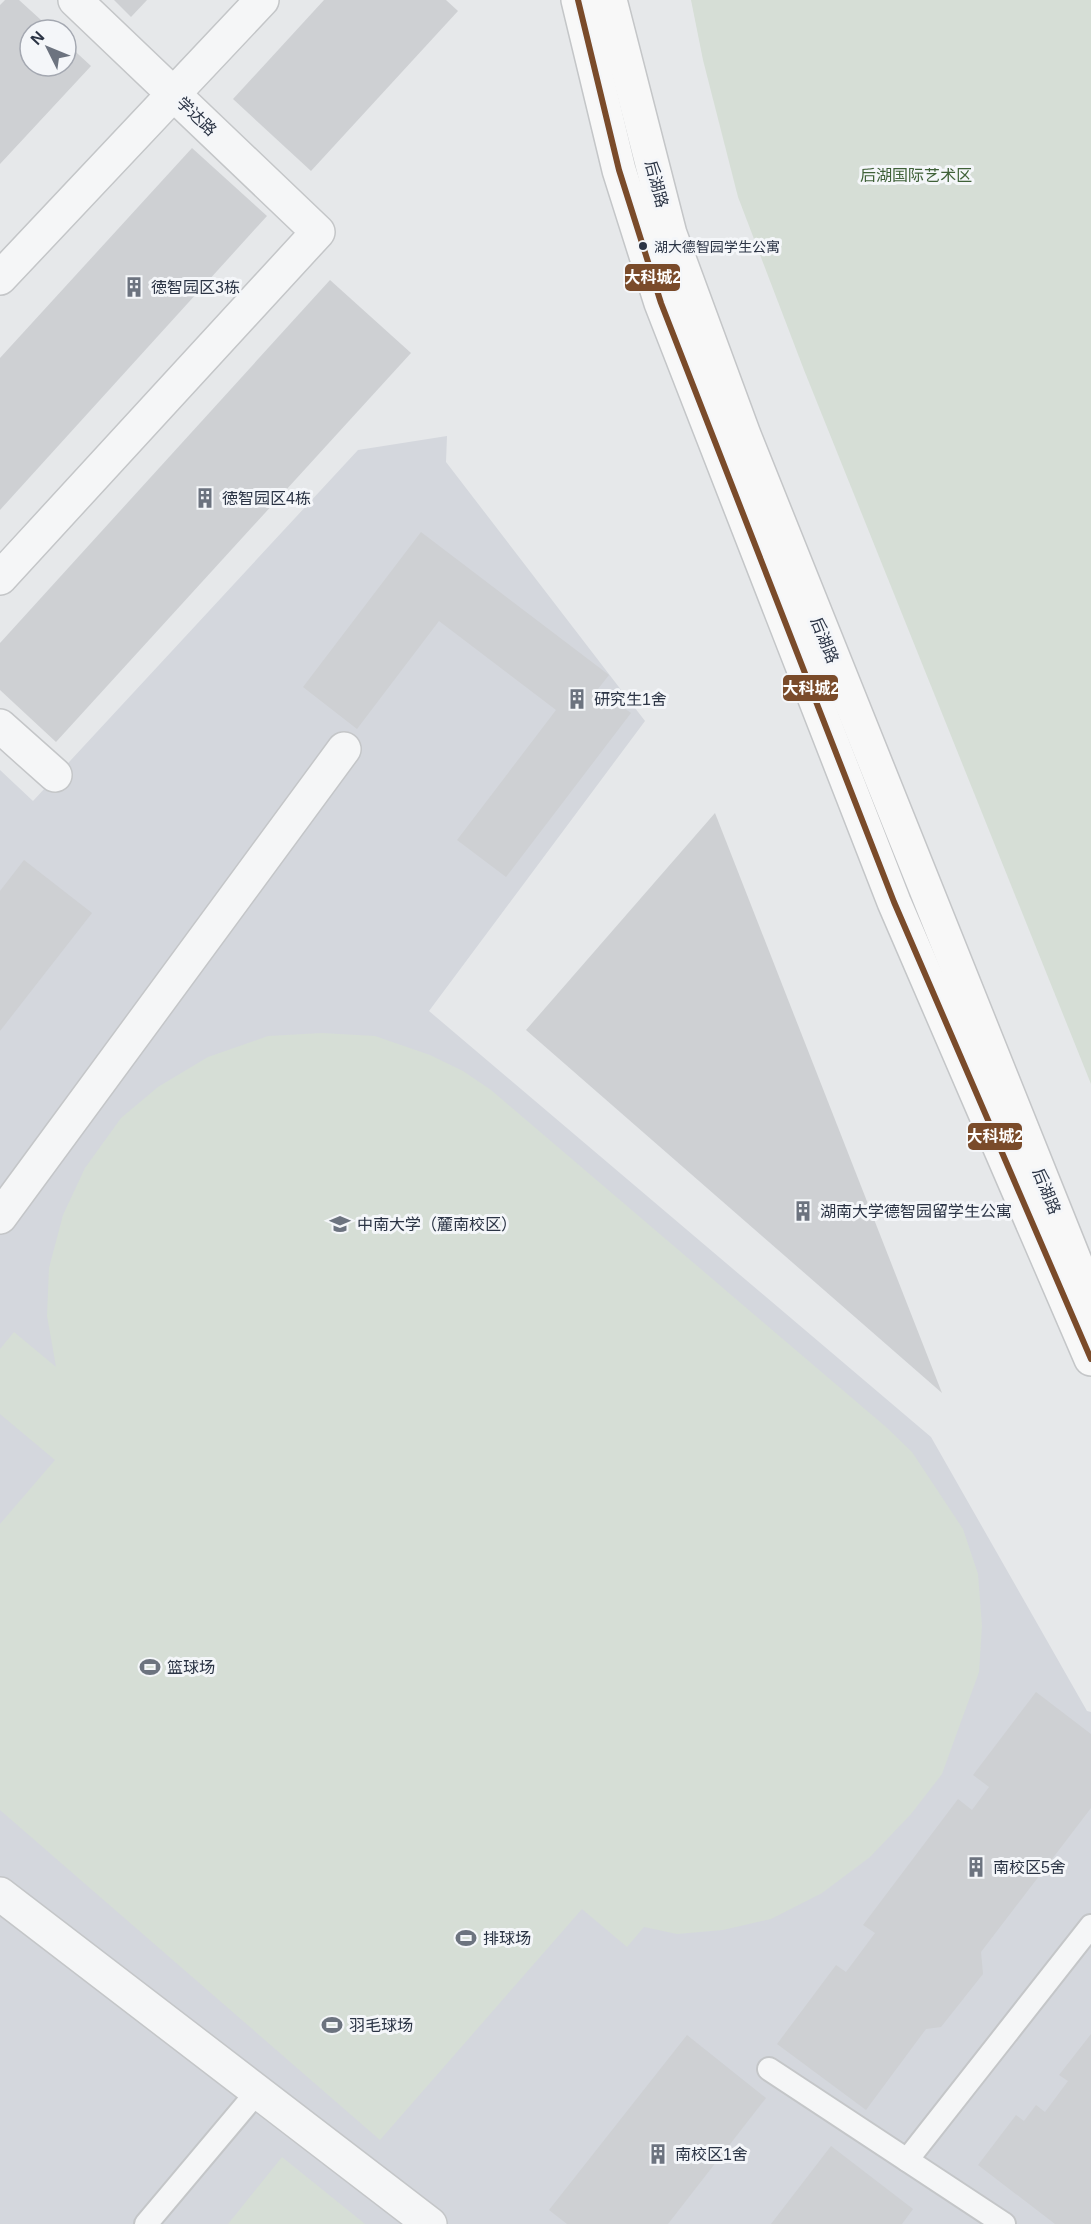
<svg xmlns="http://www.w3.org/2000/svg" width="1091" height="2224" font-family="Arial,'Noto Sans SC',sans-serif">
	<style>
		.built { fill: #d4d7dd }
		.green { fill: #d6ded6 }
		.building { fill: #ced0d3 }
		.lines { fill: none; stroke-linecap: round; stroke-linejoin: round }
		.lane-casing { stroke: #c4c6c8; stroke-width: 26 }
		.street-casing { stroke: #c4c6c8; stroke-width: 36 }
		.secondary-casing { stroke: #c4c6c8; stroke-width: 36 }
		.lane { stroke: #f5f6f7; stroke-width: 22 }
		.street { stroke: #f5f6f7; stroke-width: 33 }
		.secondary { stroke: #f8f8f8; stroke-width: 33 }
		.bus-1-casing { stroke: #f4f6f9; stroke-width: 10 }
		.bus-1 { stroke: #7a4b2a; stroke-width: 6 }
		.bus-dot { fill: #2b3445; stroke: #f4f6f9; stroke-width: 2 }
		.labels { text-anchor: middle; stroke-width: 6; stroke-linejoin: round; paint-order: stroke }
		.bus-label { font-size: 14px; fill: #2b3445; stroke: #f4f6f9; text-anchor: start }
		.street-label { font-size: 16px; fill: #2b3445; stroke: #f4f6f9 }
		.park-label { font-size: 16px; fill: #3f6138; stroke: #f4f6f9 }
		.poi-label { font-size: 16px; fill: #2b3445; stroke: #f4f6f9; text-anchor: start }
		.line-badge { stroke: #f4f6f9; stroke-width: 2 }
		.badge-label { font-size: 16px; text-anchor: middle; font-weight: bold; fill: #fff }
	</style>
	<rect width="100%" height="100%" fill="#e6e8ea"/>
	<path class="built" d="M 447,436 L 446,462 L 645,721 L 429,1011 L 931,1437 L 1087,1711 L 1091,1712 L 1091,2224 L 0,2224 L 0,770 L 33,801 L 358,450 Z"/>
	<g class="green">
		<path d="M 691,0 L 1091,0 L 1091,1084 L 804,370 L 738,197 L 703,60 Z"/>
		<path d="M 322,1033 L 375,1036 L 430,1055 L 463,1071 L 491,1090 L 886,1427 L 912,1452 L 963,1529 L 978,1574 L 982,1626 L 979,1672 L 942,1774 L 911,1814 L 870,1857 L 822,1893 L 771,1919 L 723,1930 L 677,1934 L 644,1927 L 627,1947 L 582,1909 L 380,2140 L 0,1810 L 0,1524 L 55,1460 L 0,1414 L 0,1349 L 14,1332 L 56,1367 L 47,1316 L 49,1268 L 63,1215 L 85,1168 L 121,1118 L 158,1087 L 208,1057 L 268,1036 Z"/>
		<path d="M 282,2157 L 365,2224 L 228,2224 Z"/>
	</g>
	<g class="building">
		<path d="M 5,0 L 19,0 L 52,30 L 30,30 L 30,66 L 66,66 L 66,43 L 91,66 L 0,164 L 0,5 Z"/>
		<path d="M 114,0 L 147,0 L 131,17 Z"/>
		<path d="M 324,0 L 446,0 L 458,11 L 311,171 L 233,99 Z"/>
		<path d="M 192,148 L 267,216 L 0,510 L 0,358 Z"/>
		<path d="M 330,280 L 411,353 L 56,742 L 0,690 L 0,643 Z"/>
		<path d="M 421,532 L 609,675 L 598,689 L 631,713 L 506,877 L 457,840 L 556,710 L 439,621 L 357,729 L 303,687 Z"/>
		<path d="M 715,813 L 942,1393 L 526,1030 Z"/>
		<path d="M 24,860 L 92,913 L 0,1031 L 0,891 Z"/>
		<path d="M 1036,1692 L 1091,1734 L 1091,1808 L 981,1952 L 983,1974 L 941,2027 L 926,2029 L 866,2110 L 777,2044 L 836,1965 L 846,1972 L 875,1933 L 863,1925 L 958,1799 L 972,1810 L 989,1787 L 973,1775 Z"/>
		<path d="M 1091,2034 L 1091,2224 L 1055,2224 L 978,2165 L 1016,2115 L 1024,2121 L 1036,2105 L 1045,2112 L 1068,2081 L 1059,2075 Z"/>
		<path d="M 687,2035 L 766,2098 L 668,2224 L 567,2224 L 549,2210 Z"/>
		<path d="M 831,2146 L 913,2209 L 902,2224 L 771,2224 Z"/>
	</g>
	<g class="lines">
		<g class="lane-casing">
			<g id="lane">
				<path d="M 769,2069 L 1004,2224"/>
				<path d="M 907,2160 L 1091,1926"/>
				<path d="M 146,2224 L 257,2092"/>
			</g>
		</g>
		<g class="street-casing">
			<g id="street">
				<path d="M 0,278 L 262,0"/>
				<path d="M 0,578 L 318,232 L 75,0"/>
				<path d="M 0,726 L 55,775"/>
				<path d="M 0,1217 L 344,749"/>
				<path d="M 0,1894 L 430,2224"/>
			</g>
		</g>
		<g class="secondary-casing">
			<g id="secondary">
				<path d="M 578,0 L 619,170 L 661,303 L 894,902 L 1091,1359"/>
				<path d="M 610,0 L 670,234 L 744,435 L 1091,1301"/>
			</g>
		</g>
		<use href="#lane" class="lane"/>
		<use href="#street" class="street"/>
		<use href="#secondary" class="secondary"/>
		<g class="bus-1-casing">
			<path id="bus-1" d="M 578,0 L 619,170 L 661,303 L 894,902 L 1091,1359"/>
		</g>
		<use href="#bus-1" class="bus-1"/>
	</g>
	<defs>
		<g id="building-bare" transform="scale(1.62)"><path d="M-4-6H4V6H1V3H-1V6H-4ZM-2.5-4.3h1.7v1.8h-1.7ZM.8-4.3h1.7v1.8H.8ZM-2.5-1h1.7V.8h-1.7ZM.8-1h1.7V.8H.8Z" fill="#6c737f" stroke="#f4f6f9" stroke-width="2.5" paint-order="stroke"/></g>
		<g id="university-bare" transform="scale(1.62)"><path d="M0-5L7-2L0 1L-7-2ZM-4 1L0 2.5L4 1V4Q0 6-4 4Z" fill="#6c737f" stroke="#f4f6f9" stroke-width="2.5" paint-order="stroke"/></g>
		<g id="stadium-bare" transform="scale(1.62)"><path d="M0-5a6.5 5 0 1 0 0 10a6.5 5 0 1 0 0-10ZM-3.5-1.8h7v3.6h-7Z" fill="#6c737f" stroke="#f4f6f9" stroke-width="2.5" paint-order="stroke"/></g>
	</defs>
	<g fill-rule="evenodd">
		<use href="#building-bare" x="134" y="287"/>
		<use href="#building-bare" x="205" y="498"/>
		<use href="#building-bare" x="577" y="699"/>
		<use href="#building-bare" x="803" y="1211"/>
		<use href="#university-bare" x="340" y="1224"/>
		<use href="#stadium-bare" x="150" y="1667"/>
		<use href="#building-bare" x="976" y="1867"/>
		<use href="#stadium-bare" x="466" y="1938"/>
		<use href="#stadium-bare" x="332" y="2025"/>
		<use href="#building-bare" x="658" y="2154"/>
	</g>
	<circle class="bus-dot" cx="643" cy="246" r="5"/>
	<g class="labels">
		<g class="bus-label">
			<text x="654" y="252">湖大德智园学生公寓</text>
		</g>
		<g class="street-label">
			<text transform="translate(197 116) rotate(44)" y="6">学达路</text>
			<text transform="translate(657 184) rotate(75)" y="6">后湖路</text>
			<text transform="translate(825 640) rotate(68)" y="6">后湖路</text>
			<text transform="translate(1047 1191) rotate(68)" y="6">后湖路</text>
		</g>
		<g class="park-label">
			<text x="916" y="181">后湖国际艺术区</text>
		</g>
		<g class="poi-label">
			<text x="151" y="293">徳智园区3栋</text>
			<text x="222" y="504">徳智园区4栋</text>
			<text x="594" y="705">研究生1舍</text>
			<text x="820" y="1217">湖南大学德智园留学生公寓</text>
			<text x="357" y="1230">中南大学（麓南校区）</text>
			<text x="167" y="1673">篮球场</text>
			<text x="993" y="1873">南校区5舍</text>
			<text x="483" y="1944">排球场</text>
			<text x="349" y="2031">羽毛球场</text>
			<text x="675" y="2160">南校区1舍</text>
		</g>
	</g>
	<g class="line-badge">
		<rect x="624" y="263" width="57" height="29" rx="6" fill="#7a4b2a"/>
		<rect x="782" y="674" width="57" height="28" rx="6" fill="#7a4b2a"/>
		<rect x="967" y="1122" width="56" height="29" rx="6" fill="#7a4b2a"/>
	</g>
	<g class="badge-label">
		<text x="653" y="283">大科城2</text>
		<text x="811" y="694">大科城2</text>
		<text x="995" y="1142">大科城2</text>
	</g>
	<g transform="translate(48 48) rotate(313)"><circle r="28" fill="#f4f6f9" stroke="#a4a8b1" stroke-width="1.5"/>
	<path d="M0-4.5L10 22L0 15L-10 22Z" fill="#6c737f"/>
	<text y="-9" font-size="16" font-weight="bold" text-anchor="middle" fill="#2b3445">N</text>
	</g>
</svg>
